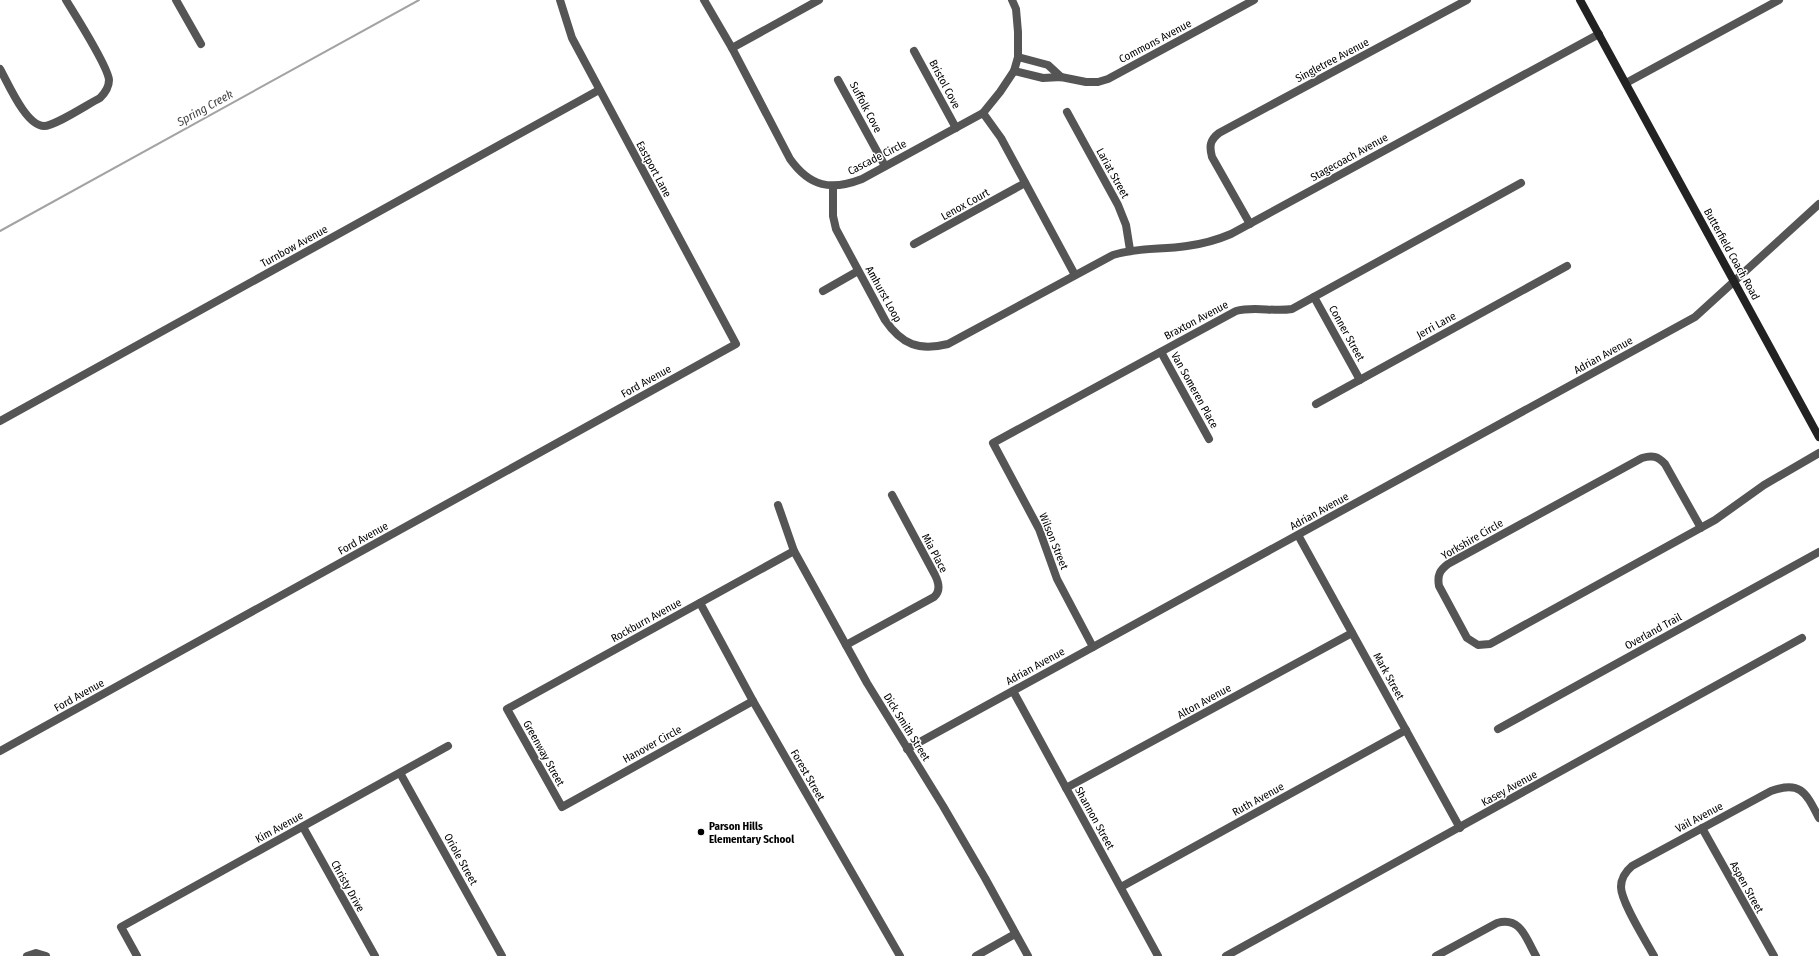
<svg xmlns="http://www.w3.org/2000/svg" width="1819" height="956" font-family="'Fira Sans Condensed',sans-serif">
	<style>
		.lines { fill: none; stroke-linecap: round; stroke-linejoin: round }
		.stream { stroke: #a3a3a3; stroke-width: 2 }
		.street { stroke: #555; stroke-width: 8 }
		.secondary { stroke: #222; stroke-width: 8 }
		.poi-dot { fill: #000; stroke: #fff; stroke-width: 1.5 }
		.labels { text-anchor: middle; stroke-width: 3; stroke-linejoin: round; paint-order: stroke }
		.street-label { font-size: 11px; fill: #000; stroke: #fff }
		.poi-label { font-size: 11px; font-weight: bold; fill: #000; stroke: #fff; text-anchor: start }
		.water-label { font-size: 12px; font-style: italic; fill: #444; stroke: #fff }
	</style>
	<rect width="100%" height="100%" fill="#fff"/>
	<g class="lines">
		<path class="stream" d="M 0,231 L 419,0"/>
		<g class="street">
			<path d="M 176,0 L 201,44"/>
			<path d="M 704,0 L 732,48 L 790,159 C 810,187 831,191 862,179 L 983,113 L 1000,92 L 1014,71 L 1018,57 L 1018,32 L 1016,9 L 1012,0"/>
			<path d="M 732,48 L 819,0"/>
			<path d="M 914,51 L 956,128"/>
			<path d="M 1018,57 L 1048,65 L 1061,77"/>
			<path d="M 0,69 C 8,83 26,126 44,126 C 55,126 88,104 100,98 C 105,93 109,88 109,80 C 108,66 75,15 66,0"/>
			<path d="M 1014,71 L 1043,78 L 1061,77 L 1086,82 L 1098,82 L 1108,79 L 1254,0"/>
			<path d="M 838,80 L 885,166"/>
			<path d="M 1626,83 L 1779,0"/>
			<path d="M 1067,112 L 1118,205 L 1126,225 L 1130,250"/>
			<path d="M 983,113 L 1001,138 L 1075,275"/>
			<path d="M 833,187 L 833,216 L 836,229 L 885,320 C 902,345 919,351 948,344 L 1113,255 C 1140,247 1160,250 1187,246 C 1202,244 1217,240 1231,234 L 1599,34"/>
			<path d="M 1250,224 L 1212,157 C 1209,146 1210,140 1219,133 L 1467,0"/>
			<path d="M 914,244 L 1025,183"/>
			<path d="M 823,291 L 858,271"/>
			<path d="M 1314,297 L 1360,380"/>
			<path d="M 1161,352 L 1209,439"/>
			<path d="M 1316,404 L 1567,266"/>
			<path d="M 0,421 L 599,90"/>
			<path d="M 778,505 L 794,551 L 867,683 L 943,806 L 985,878 L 1028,956"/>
			<path d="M 1701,528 L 1665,464 C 1658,456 1652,455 1642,458 L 1448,564 C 1440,570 1437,575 1439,586 L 1467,638 L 1478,645 L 1490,644 L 1715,520 L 1764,485 L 1819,453"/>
			<path d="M 1298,535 L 1460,828"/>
			<path d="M 700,603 L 753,701 L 900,956"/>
			<path d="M 846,645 L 934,597 C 941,591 939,583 935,575 L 892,495"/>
			<path d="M 1093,647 L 1057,579 L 1039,529 L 993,443 L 1236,311 C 1254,306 1273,312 1292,309 L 1521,183"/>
			<path d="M 1013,691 L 1158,956"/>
			<path d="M 753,701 L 562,807 L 507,709 L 794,551"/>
			<path d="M 1498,729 L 1819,552"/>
			<path d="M 907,749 L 1695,317 L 1819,204"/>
			<path d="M 0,751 L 736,344 L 572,38 L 560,0"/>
			<path d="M 400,773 L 502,956"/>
			<path d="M 1066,788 L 1352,633"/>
			<path d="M 303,827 L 375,956"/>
			<path d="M 1702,828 L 1774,956"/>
			<path d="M 1121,887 L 1406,730"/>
			<path d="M 27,956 L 36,953 L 46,956"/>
			<path d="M 137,956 L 121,927 L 448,746"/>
			<path d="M 976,956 L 1015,934"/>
			<path d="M 1226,956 L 1802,638"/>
			<path d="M 1436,956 L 1497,923 C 1521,916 1526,939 1536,956"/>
			<path d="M 1654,956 C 1646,941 1621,902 1621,887 C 1621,878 1625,872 1632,866 L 1771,791 C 1801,780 1806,793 1819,818"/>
		</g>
		<path class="secondary" d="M 1580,0 L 1819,437"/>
	</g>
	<circle class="poi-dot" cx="701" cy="832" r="4"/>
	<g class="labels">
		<g class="street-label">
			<text transform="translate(1155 41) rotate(-28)" y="4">Commons Avenue</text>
			<text transform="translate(1332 60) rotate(-28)" y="4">Singletree Avenue</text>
			<text transform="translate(945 84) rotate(62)" y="4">Bristol Cove</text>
			<text transform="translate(866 107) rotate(62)" y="4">Suffolk Cove</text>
			<text transform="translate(877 157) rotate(-27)" y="4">Cascade Circle</text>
			<text transform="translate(1349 157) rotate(-29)" y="4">Stagecoach Avenue</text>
			<text transform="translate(654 169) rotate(62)" y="4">Eastport Lane</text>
			<text transform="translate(1113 173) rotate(61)" y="4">Lariat Street</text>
			<text transform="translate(965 204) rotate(-29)" y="4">Lenox Court</text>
			<text transform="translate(294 246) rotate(-29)" y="4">Turnbow Avenue</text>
			<text transform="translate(1732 254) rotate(61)" y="4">Butterfield Coach Road</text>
			<text transform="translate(884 294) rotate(61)" y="4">Amhurst Loop</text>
			<text transform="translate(1196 320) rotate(-28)" y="4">Braxton Avenue</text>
			<text transform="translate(1436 325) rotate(-29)" y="4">Jerri Lane</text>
			<text transform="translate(1347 333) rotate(61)" y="4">Conner Street</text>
			<text transform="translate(1603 355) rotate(-29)" y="4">Adrian Avenue</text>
			<text transform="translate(646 381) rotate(-29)" y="4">Ford Avenue</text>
			<text transform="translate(1195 390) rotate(61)" y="4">Van Someren Place</text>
			<text transform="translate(1319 511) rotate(-29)" y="4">Adrian Avenue</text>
			<text transform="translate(363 538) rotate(-29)" y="4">Ford Avenue</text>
			<text transform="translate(1472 539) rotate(-30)" y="4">Yorkshire Circle</text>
			<text transform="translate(1054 541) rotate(68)" y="4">Wilson Street</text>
			<text transform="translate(935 553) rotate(62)" y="4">Mia Place</text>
			<text transform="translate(646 620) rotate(-29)" y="4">Rockburn Avenue</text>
			<text transform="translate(1653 631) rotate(-29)" y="4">Overland Trail</text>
			<text transform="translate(1035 666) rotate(-29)" y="4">Adrian Avenue</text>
			<text transform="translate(1389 676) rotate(61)" y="4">Mark Street</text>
			<text transform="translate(79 695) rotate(-29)" y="4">Ford Avenue</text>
			<text transform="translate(1204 701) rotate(-29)" y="4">Alton Avenue</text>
			<text transform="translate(907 727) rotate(58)" y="4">Dick Smith Street</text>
			<text transform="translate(652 744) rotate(-29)" y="4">Hanover Circle</text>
			<text transform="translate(544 753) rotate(61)" y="4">Greenway Street</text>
			<text transform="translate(808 775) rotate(60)" y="4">Forest Street</text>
			<text transform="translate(1509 788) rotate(-29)" y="4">Kasey Avenue</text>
			<text transform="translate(1258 799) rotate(-29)" y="4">Ruth Avenue</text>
			<text transform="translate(1699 817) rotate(-28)" y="4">Vail Avenue</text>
			<text transform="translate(1095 818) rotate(61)" y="4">Shannon Street</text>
			<text transform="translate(279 827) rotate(-29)" y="4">Kim Avenue</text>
			<text transform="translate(461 859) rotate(61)" y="4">Oriole Street</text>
			<text transform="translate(348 886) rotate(61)" y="4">Christy Drive</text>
			<text transform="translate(1747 887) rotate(61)" y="4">Aspen Street</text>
		</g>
		<g class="poi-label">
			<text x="709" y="830">Parson Hills<tspan x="709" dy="13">Elementary School</tspan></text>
		</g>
		<g class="water-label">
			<text transform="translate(205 108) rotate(-29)" y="4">Spring Creek</text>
		</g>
	</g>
</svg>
